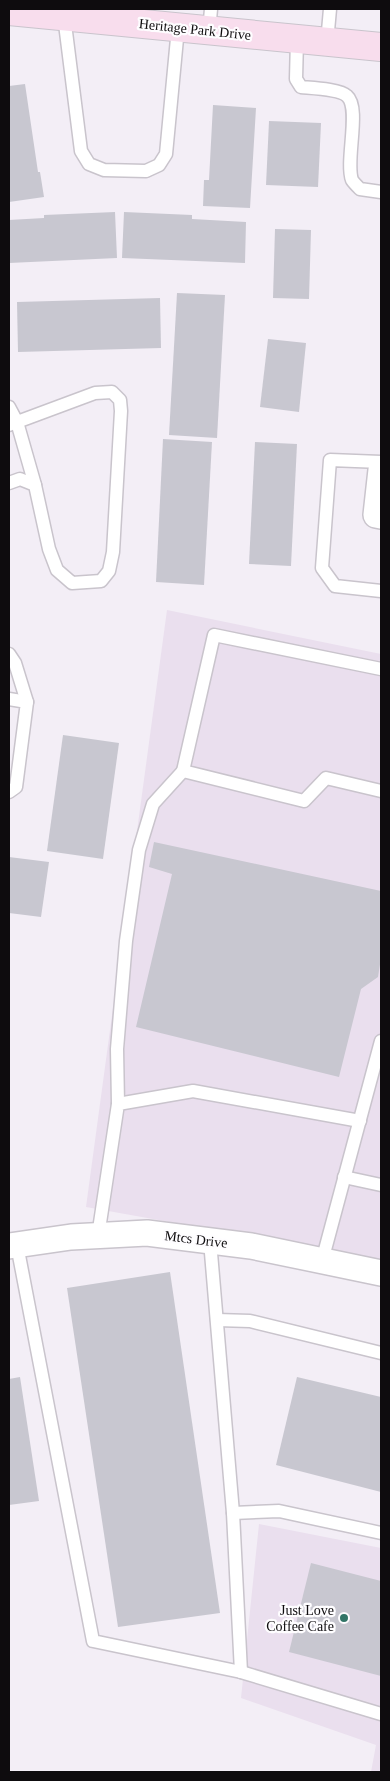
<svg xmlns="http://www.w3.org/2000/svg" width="390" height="1781" font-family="Georgia,serif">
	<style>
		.built { fill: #eadfee }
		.building { fill: #c8c7d0 }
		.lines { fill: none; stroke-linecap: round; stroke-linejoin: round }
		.lane-casing { stroke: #c9c4cc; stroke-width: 15 }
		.street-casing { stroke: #c9c4cc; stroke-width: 28 }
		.secondary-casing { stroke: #c9c4cc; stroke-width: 30 }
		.lane { stroke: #fff; stroke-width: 12 }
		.street { stroke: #fff; stroke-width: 25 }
		.secondary { stroke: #f8dded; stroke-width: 28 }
		.poi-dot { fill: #317466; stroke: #fefdff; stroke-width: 2 }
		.labels { text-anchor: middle; stroke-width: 4.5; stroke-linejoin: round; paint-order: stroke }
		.street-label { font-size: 14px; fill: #0e0c0e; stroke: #fefdff }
		.poi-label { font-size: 14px; fill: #0e0c0e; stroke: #fefdff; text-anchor: end }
	</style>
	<rect width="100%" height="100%" fill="#f3eef6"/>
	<g class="built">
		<path d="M 167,610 L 381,654 L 381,1260 L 86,1207 Z"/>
		<path d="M 259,1524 L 381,1548 L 381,1772 L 371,1772 L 376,1745 L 241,1698 Z"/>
	</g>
	<g class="building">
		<path d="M 25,84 L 38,172 L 40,172 L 44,197 L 9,202 L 9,86 Z"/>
		<path d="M 213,105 L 256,108 L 250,208 L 203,206 L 204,180 L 209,180 Z"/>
		<path d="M 269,121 L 321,123 L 318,187 L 266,185 Z"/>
		<path d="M 115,212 L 117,258 L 9,263 L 9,220 L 44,218 L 44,215 Z"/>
		<path d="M 124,212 L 192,215 L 192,219 L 246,222 L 245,263 L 122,258 Z"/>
		<path d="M 275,229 L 311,230 L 309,299 L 273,298 Z"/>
		<path d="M 177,293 L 225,295 L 217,438 L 169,435 Z"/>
		<path d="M 160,298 L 161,348 L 18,352 L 17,302 Z"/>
		<path d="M 268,339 L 306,343 L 299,412 L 260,407 Z"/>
		<path d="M 163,439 L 212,442 L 204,585 L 156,582 Z"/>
		<path d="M 255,442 L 297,444 L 291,566 L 249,564 Z"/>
		<path d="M 63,735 L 119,743 L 103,859 L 47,851 Z"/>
		<path d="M 154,842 L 381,891 L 381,958 L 378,977 L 361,989 L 339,1077 L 136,1027 L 172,874 L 149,867 Z"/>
		<path d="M 9,857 L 49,862 L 41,917 L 9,913 Z"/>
		<path d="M 170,1272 L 220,1613 L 118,1627 L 67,1288 Z"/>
		<path d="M 20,1377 L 39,1501 L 9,1505 L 9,1379 Z"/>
		<path d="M 297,1377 L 381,1397 L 381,1492 L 276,1465 Z"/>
		<path d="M 311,1563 L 381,1581 L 381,1676 L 289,1652 Z"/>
	</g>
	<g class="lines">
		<g class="lane-casing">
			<g id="lane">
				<path d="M 64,16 L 81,151 L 89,164 L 104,170 L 146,171 L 159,165 L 166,154 L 178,28"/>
				<path d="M 209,31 L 211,9"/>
				<path d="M 297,39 L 296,79 L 301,87 C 311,88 340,89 347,96 C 361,108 345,161 352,180 C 354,183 357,186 360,189 L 381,192"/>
				<path d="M 327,42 L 330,9"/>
				<path d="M 9,407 L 17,422 L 35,485"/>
				<path d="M 9,425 L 95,393 L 112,392 L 120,400 L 121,411 L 113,552 L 109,571 L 101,581 L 72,583 L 57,570 L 49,549 L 35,485 L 20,479 L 9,483"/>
				<path d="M 381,462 L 330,460 L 322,568 L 335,586 L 381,591"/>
				<path d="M 9,654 L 15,663 L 27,702"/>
				<path d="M 381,669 L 214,635 L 183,771 L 304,801 L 326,778 L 381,791"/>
				<path d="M 9,699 L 27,702 L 16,787 L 9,792"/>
				<path d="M 118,1104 L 117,1049 L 126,941 L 139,850 L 153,804 L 183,771"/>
				<path d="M 344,1177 L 381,1185"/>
				<path d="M 98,1236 L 118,1104 L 193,1091 L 360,1121"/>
				<path d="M 210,1241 L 233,1513 L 241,1672"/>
				<path d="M 17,1245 L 93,1641 L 241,1672 L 381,1714"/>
				<path d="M 322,1261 L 381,1041"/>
				<path d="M 217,1320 L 250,1321 L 381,1353"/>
				<path d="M 233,1513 L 279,1511 L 381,1533"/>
			</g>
		</g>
		<g class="street-casing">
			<g id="street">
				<path d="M 381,470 L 376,515 L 381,516"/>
				<path d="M 9,1246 L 71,1237 L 147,1233 L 251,1246 L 381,1273"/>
			</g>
		</g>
		<g class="secondary-casing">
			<path id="secondary" d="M 9,11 L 381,47"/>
		</g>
		<use href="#lane" class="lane"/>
		<use href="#street" class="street"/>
		<use href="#secondary" class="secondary"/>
	</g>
	<circle class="poi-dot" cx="344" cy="1618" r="5"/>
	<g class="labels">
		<g class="street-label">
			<text transform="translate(195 29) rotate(6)" y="5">Heritage Park Drive</text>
			<text transform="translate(196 1239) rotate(7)" y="5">Mtcs Drive</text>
		</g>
		<g class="poi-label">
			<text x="334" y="1615">Just Love<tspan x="334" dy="16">Coffee Cafe</tspan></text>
		</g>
	</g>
	<rect width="390" height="1781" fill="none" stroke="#0e0c0e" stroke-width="20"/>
</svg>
